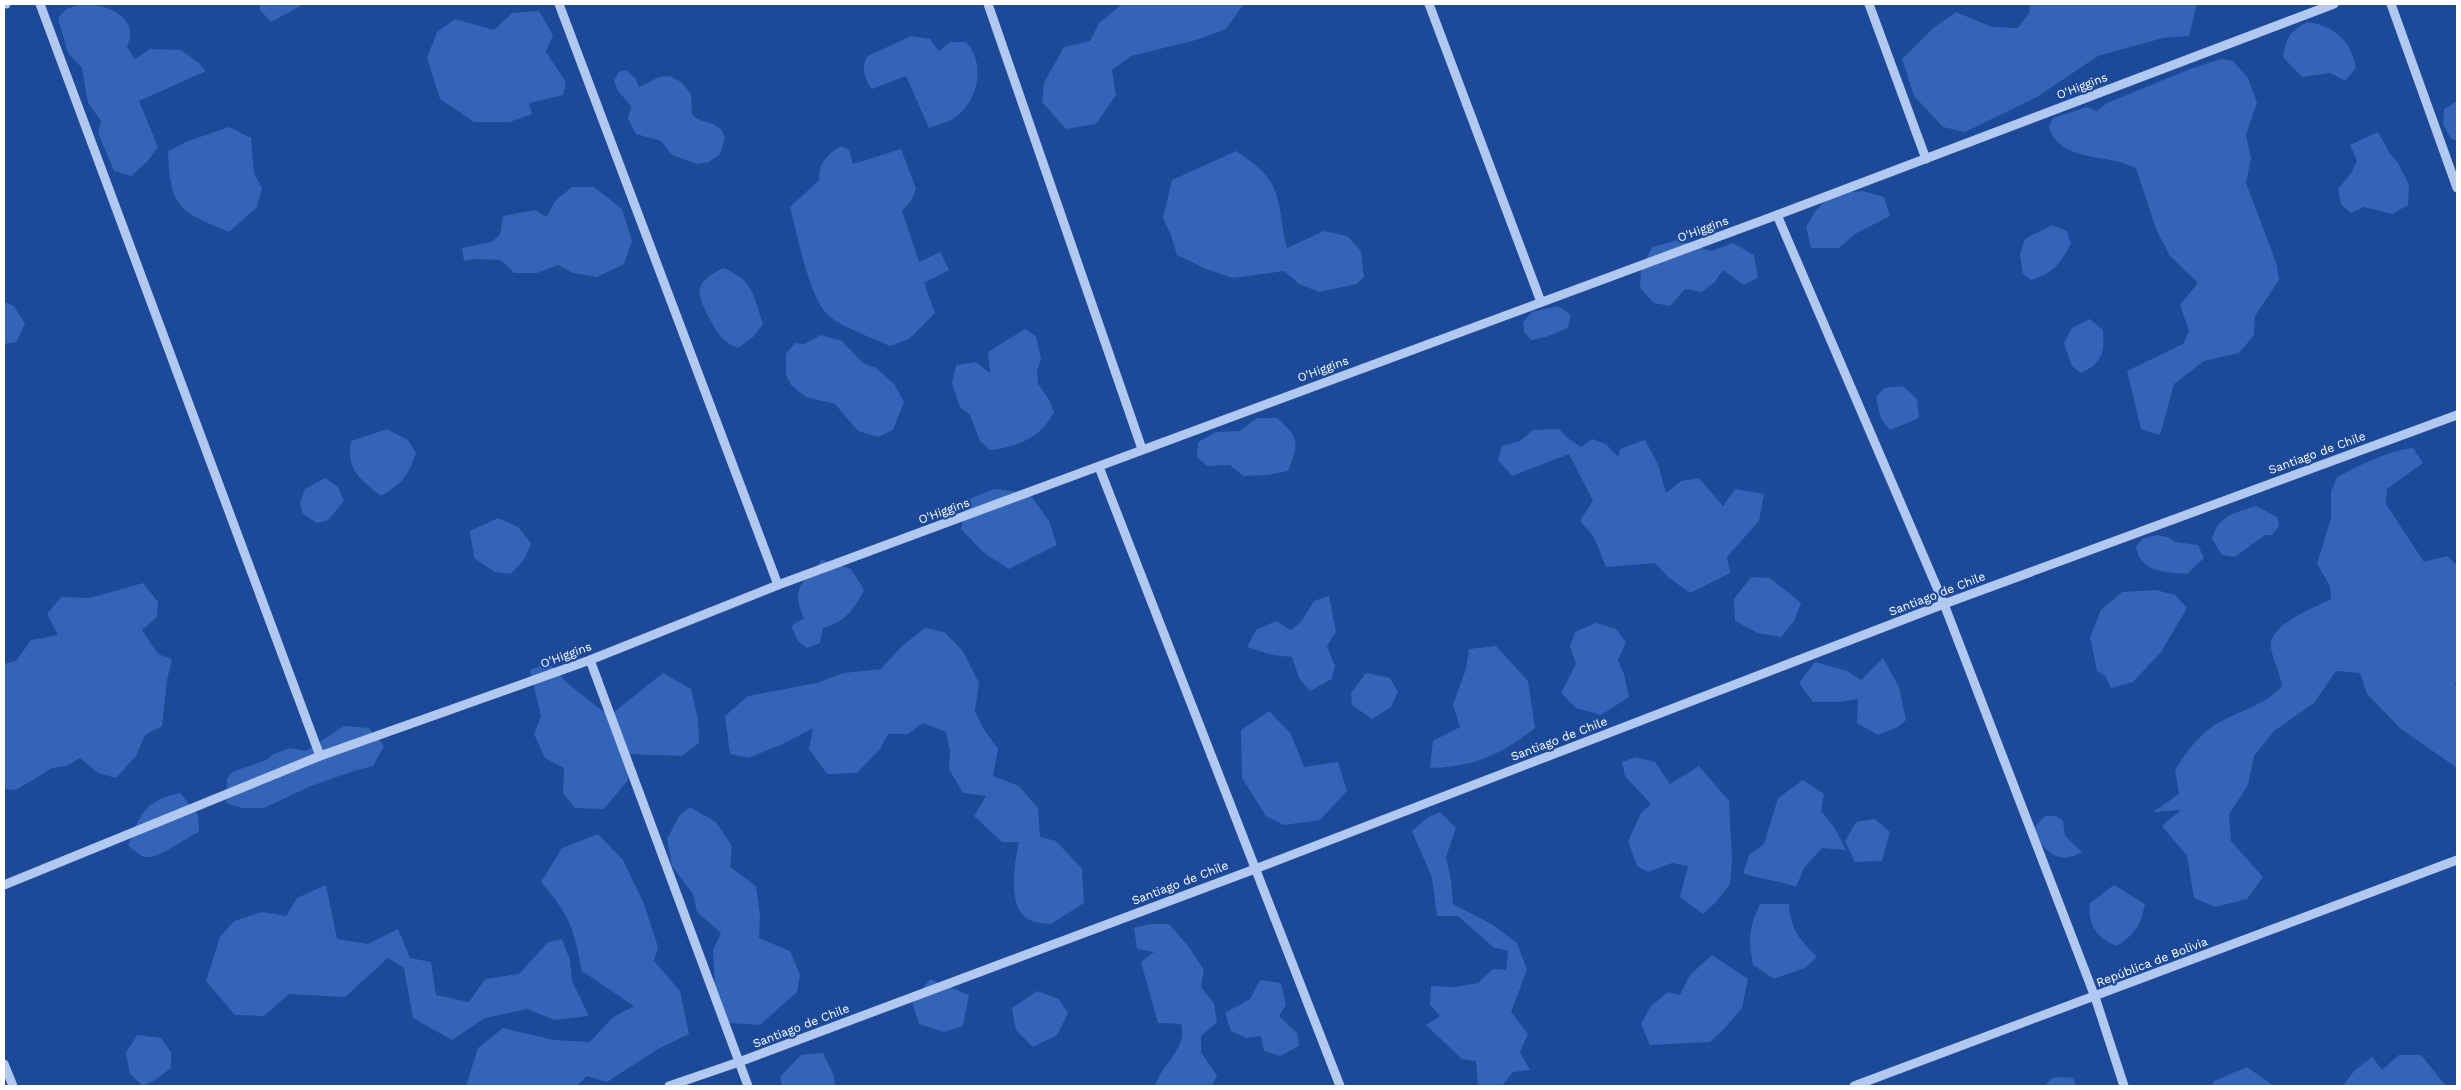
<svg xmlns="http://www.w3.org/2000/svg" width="2461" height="1090" font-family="'Work Sans',sans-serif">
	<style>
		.green { fill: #3364b7 }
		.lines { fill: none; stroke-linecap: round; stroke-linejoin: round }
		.minor { stroke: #b1c9f0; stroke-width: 9 }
		.labels { text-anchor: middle; stroke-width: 4.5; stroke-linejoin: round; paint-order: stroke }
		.street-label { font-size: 12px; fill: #fff; stroke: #1c4998 }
	</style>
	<rect width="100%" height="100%" fill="#1c4998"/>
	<g class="green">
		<path d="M 82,4 C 107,4 141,17 127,47 L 135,59 L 150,49 L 181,50 L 199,63 L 206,71 L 139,101 L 158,147 L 147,162 L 131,176 L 114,171 L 98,133 L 101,121 L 88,103 L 82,68 L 68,53 L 58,18 L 66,9 Z"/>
		<path d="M 260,4 L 304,4 L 271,22 L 260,10 Z"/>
		<path d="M 1122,4 L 1243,5 L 1226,29 L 1196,40 L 1131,56 L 1112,70 L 1116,95 L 1096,124 L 1066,129 L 1042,102 L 1044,83 L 1064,47 L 1090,41 L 1099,23 Z"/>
		<path d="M 2030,4 L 2197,4 L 2189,36 L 2163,38 L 2098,56 L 2037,97 L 1965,132 L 1943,127 L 1914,96 L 1902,59 L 1932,29 L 1956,12 L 1992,27 L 2018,28 L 2029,13 Z"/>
		<path d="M 539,11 L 553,35 L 546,52 L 566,82 L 563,95 L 529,103 L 532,114 L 510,122 L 474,122 L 440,99 L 427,58 L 437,32 L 455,19 L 494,30 L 512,13 Z"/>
		<path d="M 2307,22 C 2333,25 2352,41 2356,68 L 2345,81 L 2330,73 L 2302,77 L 2283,57 C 2286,37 2290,32 2307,22 Z"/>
		<path d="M 911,36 L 930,39 L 939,51 L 950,42 L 966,42 C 987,64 978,105 951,120 C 944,123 936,125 929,128 L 906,76 L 872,89 C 865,80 860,66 868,56 Z"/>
		<path d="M 2221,59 L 2233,61 L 2248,78 L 2257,103 L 2246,135 L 2251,158 L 2246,183 L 2277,265 L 2279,280 L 2255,316 L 2254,335 L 2239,353 L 2204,361 L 2174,384 L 2160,435 L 2141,429 L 2127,371 L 2183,344 L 2189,331 L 2180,305 L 2198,283 L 2170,256 L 2156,229 L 2136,168 C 2128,165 2119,161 2110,160 C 2085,155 2056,154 2049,126 L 2053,118 L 2087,107 L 2097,111 L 2107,103 L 2190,69 Z"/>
		<path d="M 626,70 L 636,79 L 639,87 L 659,77 L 670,76 L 681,82 L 691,94 L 692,114 L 697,119 L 713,124 L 722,130 L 725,138 L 720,154 L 709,162 L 697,164 L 672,155 L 661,141 L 636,134 L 628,119 L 631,106 L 618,91 L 614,80 L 619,72 Z"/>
		<path d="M 2457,101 L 2457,140 L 2451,139 L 2443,124 L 2444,109 Z"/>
		<path d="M 229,127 L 251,138 L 254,173 L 262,188 L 257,207 L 229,232 C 179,211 170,208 168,151 L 188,141 Z"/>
		<path d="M 2378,132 L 2390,154 L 2398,163 L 2409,185 L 2408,205 L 2392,214 L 2364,207 L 2351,213 L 2341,204 L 2338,189 L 2352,172 L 2357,160 L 2350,145 Z"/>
		<path d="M 841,146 L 849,150 L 853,164 L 901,149 L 916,189 L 911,201 L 902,211 L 919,262 L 940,252 L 949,270 L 924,283 L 935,313 L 909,339 L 890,346 C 873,338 837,326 825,312 C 808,291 797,234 790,207 L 819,180 C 819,162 826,156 841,146 Z"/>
		<path d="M 1236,151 C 1249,160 1266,171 1273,186 C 1282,205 1281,228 1287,248 L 1324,231 L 1347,236 L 1361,251 L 1364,277 L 1357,284 L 1319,292 L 1299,284 L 1284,271 L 1233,278 L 1206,269 L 1177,255 L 1171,235 L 1163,218 L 1172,180 Z"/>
		<path d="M 572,187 L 594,187 L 622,209 L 632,241 L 624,264 L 597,277 L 573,273 L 558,265 L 537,273 L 514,273 L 501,260 L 475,259 L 464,261 L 462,248 L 491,242 L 500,235 L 503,216 L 535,210 L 547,217 L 555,201 Z"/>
		<path d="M 1863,191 L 1884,197 L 1890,216 L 1855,234 L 1839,248 L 1811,248 L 1806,227 L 1816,210 L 1835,193 Z"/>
		<path d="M 2052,225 L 2067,231 L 2071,244 C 2059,264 2055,273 2031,280 L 2023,274 L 2020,254 L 2025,239 Z"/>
		<path d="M 1678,240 L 1711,251 L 1733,243 L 1754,255 L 1758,278 L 1744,285 L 1723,270 L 1714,283 L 1701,292 L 1685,289 L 1670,306 L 1654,303 L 1640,288 L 1641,271 L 1652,247 Z"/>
		<path d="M 723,268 C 754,280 753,295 763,324 L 753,337 L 738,348 C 733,345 728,344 724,340 C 716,332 696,298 700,288 C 704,277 714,273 723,268 Z"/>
		<path d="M 4,302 L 14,306 L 25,324 L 16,342 L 4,344 Z"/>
		<path d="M 1558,306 L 1571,315 L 1568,328 L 1546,337 L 1531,340 L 1524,332 L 1523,322 L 1532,312 Z"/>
		<path d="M 2090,319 L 2103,330 C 2105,353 2102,363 2081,373 L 2072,366 L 2064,343 L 2072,328 Z"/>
		<path d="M 1025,329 L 1036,336 L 1041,359 L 1037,372 L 1038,384 L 1050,401 L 1054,412 C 1041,438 1017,447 990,450 L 980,441 L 970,415 L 960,407 L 952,383 L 956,365 L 976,362 L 990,373 L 988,352 Z"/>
		<path d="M 821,335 L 842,341 L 863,363 L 876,368 L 894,384 L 904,402 L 893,430 L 878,437 L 858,431 L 835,404 L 806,397 L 791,385 L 786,374 L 786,354 L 795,343 L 804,344 Z"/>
		<path d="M 1903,386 L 1917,399 L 1919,418 L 1890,430 L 1881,419 L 1876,397 L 1884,388 Z"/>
		<path d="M 1257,418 L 1277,418 C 1300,439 1299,442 1288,471 L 1268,475 L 1243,476 L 1230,465 L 1207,466 L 1197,457 L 1198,442 L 1216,432 L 1240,431 Z"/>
		<path d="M 387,429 L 408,440 L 416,453 C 408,476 402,484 381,496 C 360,479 346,470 351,441 Z"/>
		<path d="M 1559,429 L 1569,439 L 1581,447 L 1592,439 L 1606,444 L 1618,457 L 1620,449 L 1645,440 L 1658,464 L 1666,493 L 1681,481 L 1699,478 L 1723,506 L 1735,489 L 1764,494 L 1759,521 L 1727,557 L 1730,573 L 1690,593 L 1668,577 L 1655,563 L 1606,567 L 1594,537 L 1580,521 L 1593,501 L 1569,454 L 1512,476 L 1498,460 L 1502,446 L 1520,441 L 1533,430 Z"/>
		<path d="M 2413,448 L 2423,463 L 2387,489 L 2386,504 L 2424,562 L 2447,556 L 2457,565 L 2457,682 L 2455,683 L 2457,690 L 2457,768 L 2401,729 L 2367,694 L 2360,673 L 2336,671 L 2314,703 L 2274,731 L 2254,756 L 2248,785 L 2229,814 L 2231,841 L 2263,877 L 2247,899 L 2215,907 L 2194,898 L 2187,856 L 2162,826 L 2181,810 L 2153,812 L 2179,794 L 2175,770 C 2186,752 2198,736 2216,724 C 2238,711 2266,705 2282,686 C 2280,673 2273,661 2271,648 C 2267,625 2314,608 2331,599 L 2330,586 L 2317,564 L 2331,518 L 2331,492 L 2337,477 C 2361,465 2387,451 2413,448 Z"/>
		<path d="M 325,478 L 338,487 L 344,501 L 328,520 L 317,523 L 303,514 L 300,503 L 305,489 Z"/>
		<path d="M 994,489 L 1029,493 L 1049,521 L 1057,545 L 1009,569 L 984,553 L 961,529 L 967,500 Z"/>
		<path d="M 2256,506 L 2277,517 L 2279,526 L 2272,535 L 2265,535 L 2235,557 L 2222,555 L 2212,539 C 2218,515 2235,513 2256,506 Z"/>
		<path d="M 498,518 L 518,527 L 531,543 L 525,558 L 511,574 L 495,572 L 474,558 L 470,531 Z"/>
		<path d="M 2156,535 L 2168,537 L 2175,542 L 2198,545 L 2204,558 L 2187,574 C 2165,572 2141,573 2136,547 L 2142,539 Z"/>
		<path d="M 822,560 L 851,569 L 864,590 C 854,610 845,622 823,628 L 820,643 L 807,648 L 798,641 L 791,626 L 804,618 C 790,587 803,583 822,560 Z"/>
		<path d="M 1751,577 L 1770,578 L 1801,603 L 1794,621 L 1781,637 L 1758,633 L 1735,621 L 1734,599 Z"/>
		<path d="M 143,583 L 158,602 L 157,617 L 142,630 L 158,654 L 172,659 L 167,680 L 162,726 L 145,735 L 136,756 L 116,778 L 98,773 L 80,758 L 66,766 L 52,768 L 16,790 L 5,789 L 4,664 L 16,661 L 31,640 L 58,635 L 47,614 L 61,597 L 90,598 Z"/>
		<path d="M 2156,590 L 2175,595 L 2187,608 L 2161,652 L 2133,682 L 2111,688 L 2105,676 L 2097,671 L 2090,637 L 2101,610 L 2122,592 Z"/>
		<path d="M 1329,596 L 1336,632 L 1327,646 L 1335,666 L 1332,679 L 1310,691 L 1299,678 L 1292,657 L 1272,655 L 1247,647 L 1256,630 L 1276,621 L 1291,630 L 1301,622 L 1314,601 Z"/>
		<path d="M 1596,623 L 1616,629 L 1626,642 L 1618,660 L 1624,674 L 1629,697 L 1601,715 L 1576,708 L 1561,693 L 1576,664 L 1570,646 L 1575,632 Z"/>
		<path d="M 925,628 L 944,632 L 963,651 L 979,683 L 975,711 L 983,728 L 998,749 L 993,776 L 1019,786 L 1038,808 L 1040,837 L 1056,841 L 1082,869 L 1084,903 L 1051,924 C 1045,923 1037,923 1032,921 C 1005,912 1015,861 1019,842 L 1002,842 L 974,816 L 986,796 L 963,793 L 949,769 L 950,751 L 946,732 L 923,723 L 908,734 L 888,734 L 880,749 L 857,773 L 827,774 L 809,749 L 813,728 L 785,743 L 749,758 L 730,754 L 725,716 L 748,696 L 817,683 L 844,673 L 881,669 L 902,646 Z"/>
		<path d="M 1496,646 L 1528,681 L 1535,728 C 1502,755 1472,767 1430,768 L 1433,741 L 1460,727 L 1453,705 L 1466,669 L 1469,649 Z"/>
		<path d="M 1883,658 L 1899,687 L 1906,720 L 1898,727 L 1878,735 L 1857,723 L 1858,699 L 1839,702 L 1813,702 L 1799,683 L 1815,662 L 1847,671 L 1861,680 Z"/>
		<path d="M 548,662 L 568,684 L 609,716 L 663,673 L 691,689 L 698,719 L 699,743 L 682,756 L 626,754 L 628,780 L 604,809 L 575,808 L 563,793 L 564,768 L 545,758 L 534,734 L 541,716 L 530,670 Z"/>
		<path d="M 1366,673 L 1390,678 L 1398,692 L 1391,707 L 1372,719 L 1352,705 L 1351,693 Z"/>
		<path d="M 1269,711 L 1291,734 L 1304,767 L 1338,762 L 1347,791 L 1320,820 L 1284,825 L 1266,816 L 1242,778 L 1241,730 Z"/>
		<path d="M 344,726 L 369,728 L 384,746 L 373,766 L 354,771 L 311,786 L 264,808 L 242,808 L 226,803 L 227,779 L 232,772 L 266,760 L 274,754 L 290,748 L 306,751 Z"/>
		<path d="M 1636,757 L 1655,762 L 1670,784 L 1699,766 L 1729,801 L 1732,860 L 1730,884 L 1716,902 L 1703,914 L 1680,897 L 1688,866 L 1672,863 L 1648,872 L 1637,866 L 1628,841 L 1641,813 L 1651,804 L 1625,776 L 1622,762 Z"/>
		<path d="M 1803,780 L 1824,794 L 1821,811 L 1834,827 L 1846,850 L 1822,848 L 1804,868 L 1796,887 C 1779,880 1761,880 1743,873 L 1749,855 L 1764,844 L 1778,798 Z"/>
		<path d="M 180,793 L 198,815 L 199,832 C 187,837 157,860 145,857 C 140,856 133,849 128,846 C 140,814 144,801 180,793 Z"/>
		<path d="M 690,807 L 716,822 L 732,846 L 730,867 L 756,886 L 760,915 L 759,938 L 790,951 L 800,975 L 797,992 L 760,1025 L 730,1023 L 716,1003 L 713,950 L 721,933 L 697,912 L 693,894 L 672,866 L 667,839 L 679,816 Z"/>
		<path d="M 1440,812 L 1456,828 L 1446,857 L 1451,881 L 1453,904 L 1493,925 L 1517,943 L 1527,970 L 1511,1012 L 1528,1034 L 1520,1052 L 1530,1070 L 1513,1072 L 1502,1086 L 1478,1086 L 1476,1061 L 1462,1059 L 1426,1025 L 1440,1016 L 1430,1005 L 1431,986 L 1455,987 L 1478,983 L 1493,969 L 1506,970 L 1508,951 L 1493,947 L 1458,916 L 1437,916 L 1432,878 L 1412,831 L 1427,818 Z"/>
		<path d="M 2045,816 L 2057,816 L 2063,821 L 2065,836 L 2082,852 C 2058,866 2043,851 2033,829 Z"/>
		<path d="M 1875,819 L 1890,832 L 1882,861 L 1855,862 L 1845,841 L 1856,822 Z"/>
		<path d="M 598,834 L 623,860 L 644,904 L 658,947 L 654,961 L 680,991 L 689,1034 L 658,1049 L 607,1082 L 587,1076 L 577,1086 L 466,1086 L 478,1048 L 503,1028 L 554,1040 L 590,1042 L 612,1018 L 634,1006 L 582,971 C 573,927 571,917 541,882 L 562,848 Z"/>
		<path d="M 326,885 L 337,939 L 368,944 L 398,929 L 410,958 L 431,962 L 436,995 L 469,1002 L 485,979 L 519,974 L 548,942 L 562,939 L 570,960 L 572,981 L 589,1016 L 554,1020 L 527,1009 L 485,1018 L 452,1040 L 413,1018 L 404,968 L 388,958 L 345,997 L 289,994 L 264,1016 L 235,1015 L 206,981 L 220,937 L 234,921 L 262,912 L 286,916 L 297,898 Z"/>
		<path d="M 2114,885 L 2145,904 C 2140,926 2136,933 2117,946 C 2097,939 2087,924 2090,903 Z"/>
		<path d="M 1760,904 L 1789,904 C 1791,931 1799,938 1817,957 L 1805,968 L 1774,979 L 1753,965 C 1748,939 1749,928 1760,904 Z"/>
		<path d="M 1150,924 L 1169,924 L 1189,947 L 1204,970 L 1201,987 L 1214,1003 L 1217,1022 L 1201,1036 L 1201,1052 L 1217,1076 L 1212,1086 L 1155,1086 C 1161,1064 1188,1049 1181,1024 L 1158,1023 L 1141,962 L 1154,952 L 1137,949 L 1134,928 Z"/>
		<path d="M 1712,955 L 1748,979 L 1742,1008 L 1724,1029 L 1710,1042 L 1650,1045 L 1641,1024 L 1651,1006 L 1668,992 L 1680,995 L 1690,975 Z"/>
		<path d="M 930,979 L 969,995 L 963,1026 L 944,1032 L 919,1024 L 912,1002 Z"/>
		<path d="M 1260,980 L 1281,983 L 1286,1005 L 1279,1016 L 1297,1033 L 1299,1046 L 1280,1056 L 1264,1051 L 1261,1036 L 1246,1038 L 1231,1031 L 1225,1013 L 1250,999 Z"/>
		<path d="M 1037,991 L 1059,999 L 1068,1013 L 1057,1035 L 1033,1047 L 1016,1030 L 1012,1008 Z"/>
		<path d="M 137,1035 L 161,1038 L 171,1052 L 171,1068 L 155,1080 L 143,1086 L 130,1074 L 126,1053 Z"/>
		<path d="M 823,1053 L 834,1076 L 835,1086 L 782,1086 L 780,1077 L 801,1055 Z"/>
		<path d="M 2399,1055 L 2421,1055 L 2446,1086 L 2343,1086 L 2354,1071 L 2372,1057 L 2382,1070 Z"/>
		<path d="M 2247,1067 L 2274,1086 L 2212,1086 L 2214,1081 Z"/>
		<path d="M 2063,1077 L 2073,1078 L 2076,1086 L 2045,1086 L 2052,1078 Z"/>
	</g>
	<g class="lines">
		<g class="minor">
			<path d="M 4,4 L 6,4"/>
			<path d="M 40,4 L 320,756"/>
			<path d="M 559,4 L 778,585"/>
			<path d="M 988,4 L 1142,449"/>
			<path d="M 1429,4 L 1541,302"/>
			<path d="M 1869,4 L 1926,159"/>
			<path d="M 2391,4 L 2457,188"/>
			<path d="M 1777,215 L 1944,604 L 2095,997 L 2124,1086"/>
			<path d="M 1099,467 L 1340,1086"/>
			<path d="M 590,660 L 748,1086"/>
			<path d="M 4,885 L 320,756 L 590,660 L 778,585 L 1777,215 L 2334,4"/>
			<path d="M 4,1064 L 13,1086"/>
			<path d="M 669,1086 L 739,1062 L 1255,869 L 1944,604 L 2457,415"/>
			<path d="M 1854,1086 L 2457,860"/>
		</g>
	</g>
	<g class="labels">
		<g class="street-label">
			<text transform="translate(2082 86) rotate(-21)" y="4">O'Higgins</text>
			<text transform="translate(1703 229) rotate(-20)" y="4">O'Higgins</text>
			<text transform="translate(1323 369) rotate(-20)" y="4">O'Higgins</text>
			<text transform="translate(2317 453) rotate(-20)" y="4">Santiago de Chile</text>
			<text transform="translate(944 511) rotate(-20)" y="4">O'Higgins</text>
			<text transform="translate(1937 594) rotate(-21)" y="4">Santiago de Chile</text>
			<text transform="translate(566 655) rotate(-20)" y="4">O'Higgins</text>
			<text transform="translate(1559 739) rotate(-21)" y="4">Santiago de Chile</text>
			<text transform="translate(1180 883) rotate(-21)" y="4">Santiago de Chile</text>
			<text transform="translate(2152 962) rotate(-21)" y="4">República de Bolivia</text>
			<text transform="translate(801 1026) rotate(-21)" y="4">Santiago de Chile</text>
		</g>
	</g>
	<rect width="2461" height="1090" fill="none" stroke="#ffffff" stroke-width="10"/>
</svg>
